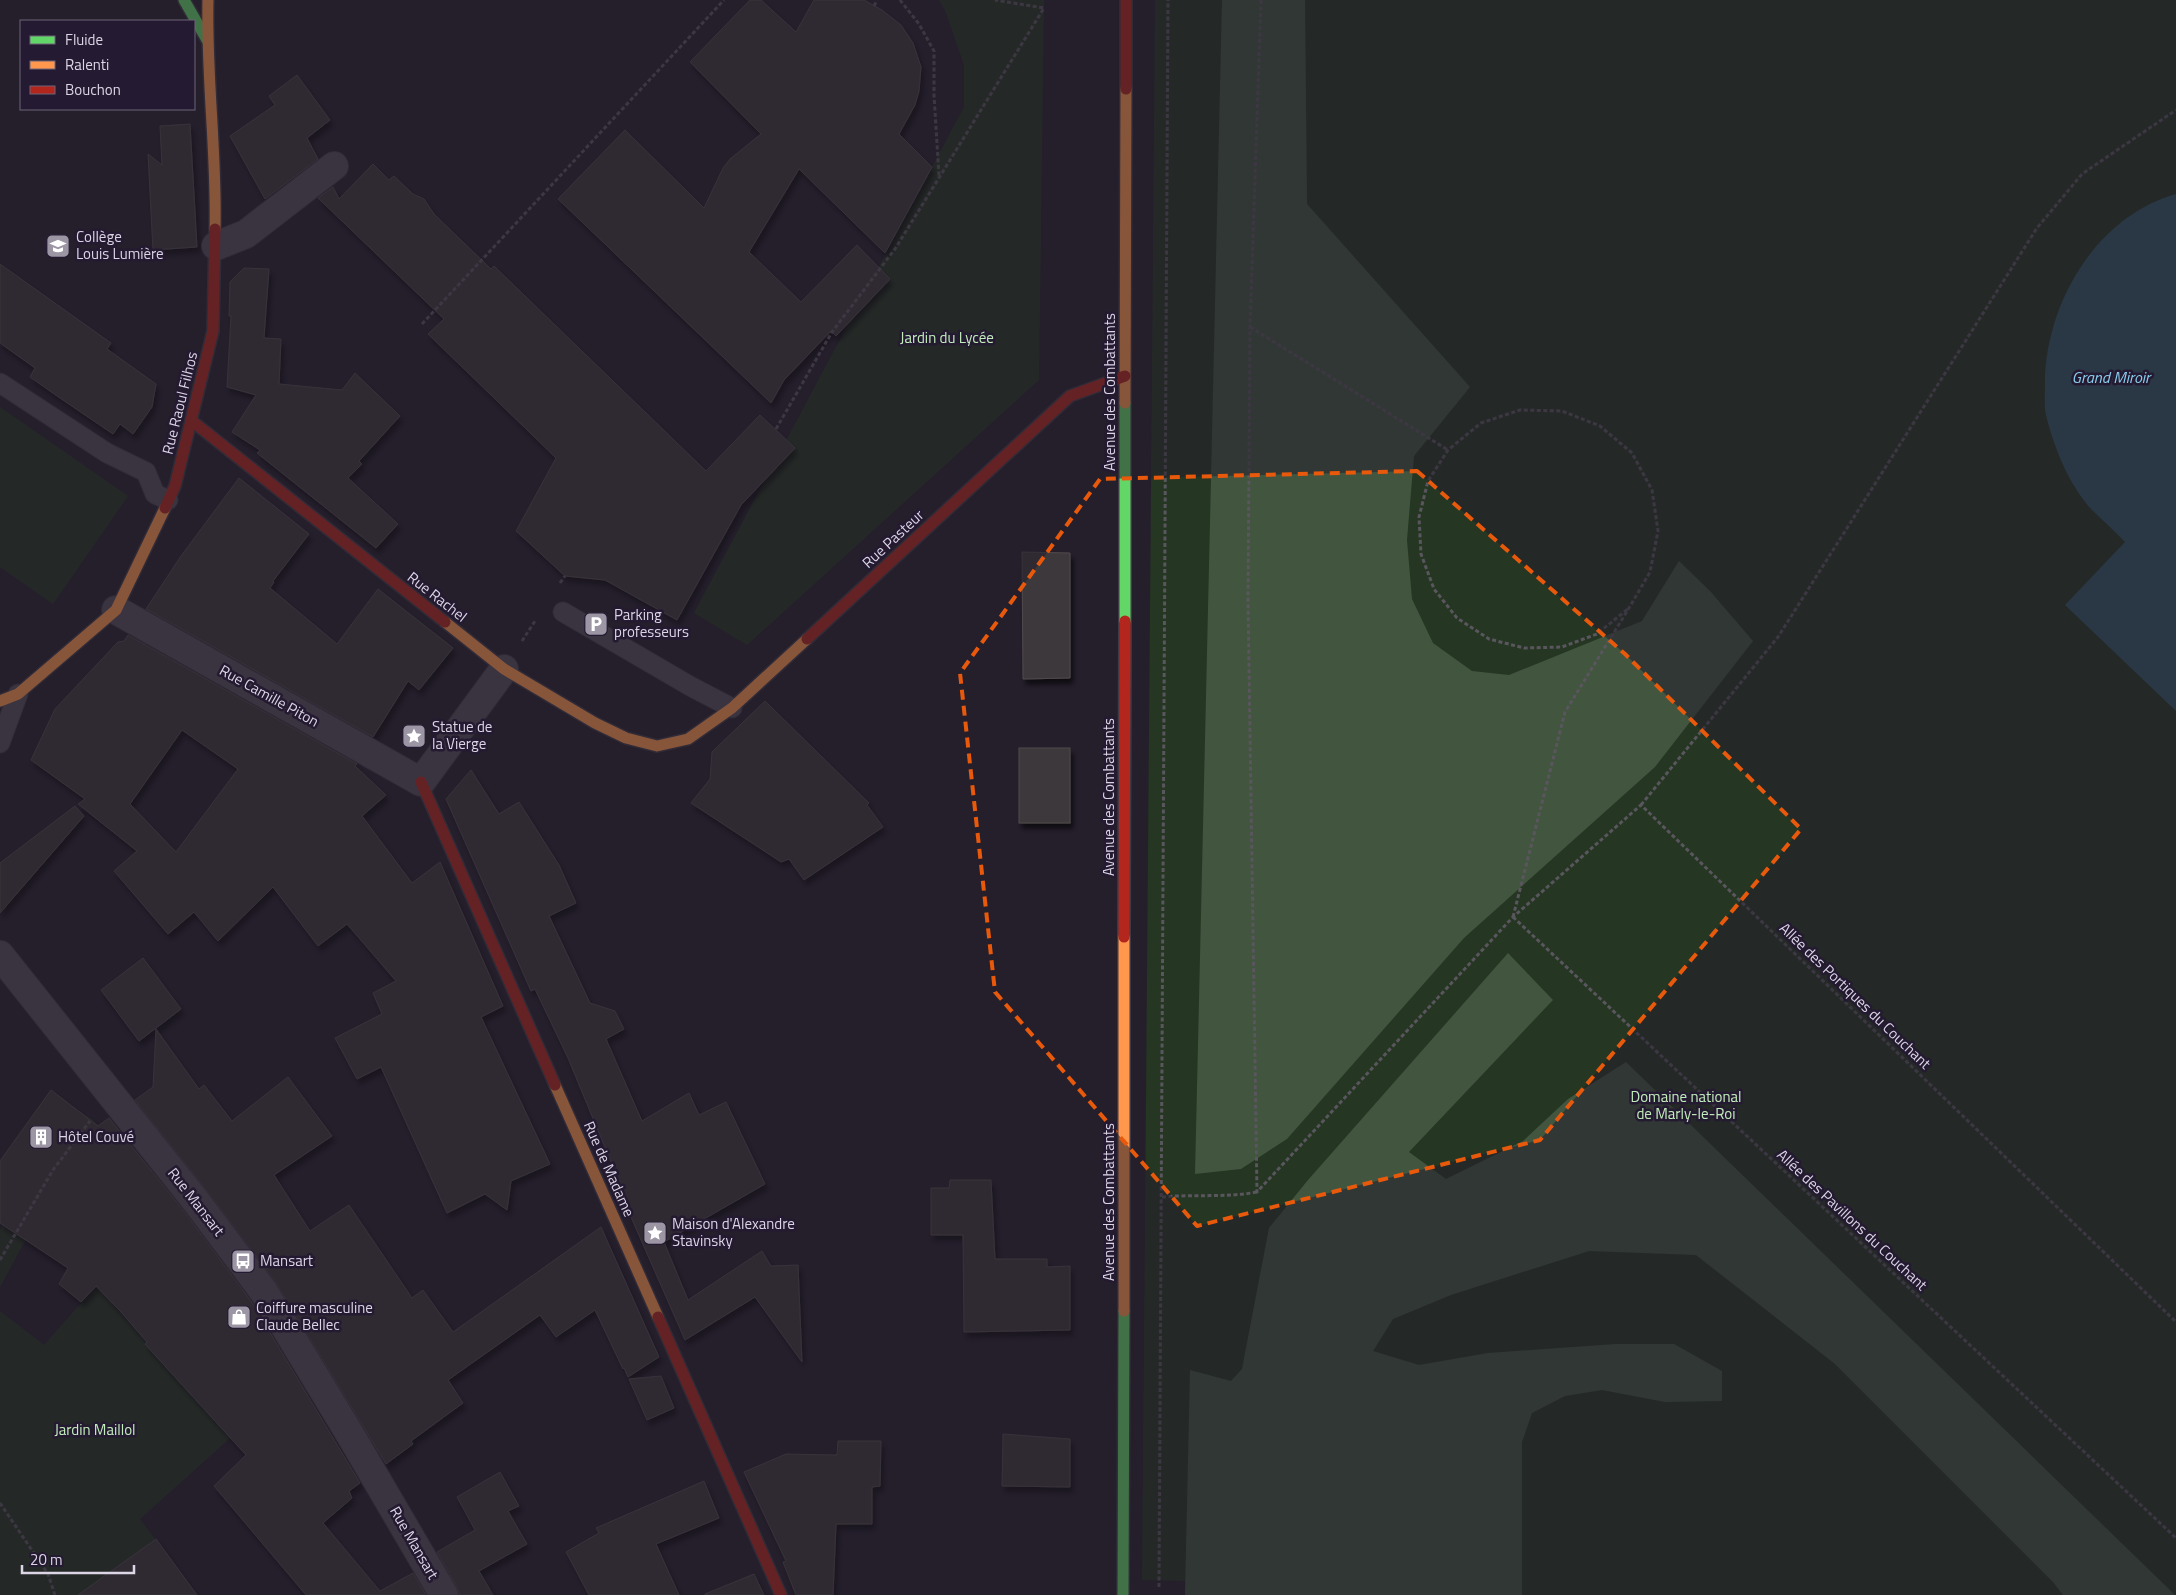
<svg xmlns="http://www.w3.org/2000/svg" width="2176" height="1595" font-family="'Titillium Web',sans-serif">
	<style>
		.green { fill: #253622 }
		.forest { fill: #42553f }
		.water { fill: #315564 }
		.building { fill: #3e383b; stroke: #504a4d; fill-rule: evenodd; filter: url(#shadow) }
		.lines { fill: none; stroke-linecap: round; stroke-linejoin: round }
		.lane-casing { stroke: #3f3a46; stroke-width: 21 }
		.street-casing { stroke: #3f3a46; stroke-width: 30 }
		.fast-casing { stroke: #3f3a46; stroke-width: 14 }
		.slow-casing { stroke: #3f3a46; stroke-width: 14 }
		.jam-casing { stroke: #3f3a46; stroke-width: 14 }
		.path { stroke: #59565e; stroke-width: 3; stroke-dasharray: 4 2.5; stroke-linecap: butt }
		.lane { stroke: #544f59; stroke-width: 19 }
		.street { stroke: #544f59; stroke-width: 28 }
		.fast { stroke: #63d668; stroke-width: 11 }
		.slow { stroke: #ff974d; stroke-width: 11 }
		.jam { stroke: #b3261e; stroke-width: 11 }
		.marked { fill: none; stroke: #e8590c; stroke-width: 4; stroke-dasharray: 10 6; stroke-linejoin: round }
		.labels { text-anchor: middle; stroke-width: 5; stroke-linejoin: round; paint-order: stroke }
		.poi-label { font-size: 15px; fill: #dbd5e5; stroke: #241a31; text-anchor: start }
		.park-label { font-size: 15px; fill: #c2edba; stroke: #241a31 }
		.street-label { font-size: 15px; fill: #dbd5e5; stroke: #241a31 }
		.water-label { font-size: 16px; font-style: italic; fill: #89cfed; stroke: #241a31 }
	</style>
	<defs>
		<filter id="shadow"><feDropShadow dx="3" dy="5.5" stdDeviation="2.5" flood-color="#0009"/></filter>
	</defs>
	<rect width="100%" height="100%" fill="#251f2c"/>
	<g class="green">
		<path d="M 939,0 L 1044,0 L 1039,380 L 747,645 L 694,613 L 964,107 L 964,65 L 945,10 Z"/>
		<path d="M 1155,0 L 2176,0 L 2176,1595 L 1185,1595 L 1185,1581 L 1142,1580 Z"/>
		<path d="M 0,407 L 128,496 L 53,604 L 0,567 Z"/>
		<path d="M 83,1114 L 92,1119 L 98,1126 L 71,1157 L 0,1287 L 0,1229 Z"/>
		<path d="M 96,1286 L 147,1342 L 146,1344 L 230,1438 L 140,1519 L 155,1539 L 80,1595 L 0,1595 L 0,1311 L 44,1345 Z"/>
	</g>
	<g class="forest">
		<path d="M 1222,0 L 1305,0 L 1307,204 L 1470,387 L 1414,456 L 1407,540 L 1412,599 L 1433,643 L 1472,671 L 1509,675 L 1642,621 L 1679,561 L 1710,591 L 1753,641 L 1655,767 L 1464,938 L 1287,1139 L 1241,1169 L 1195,1174 Z"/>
		<path d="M 1508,953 L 1553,1000 L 1409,1152 L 1446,1179 L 1523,1141 L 1568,1099 L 1626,1062 L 2175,1595 L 2063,1595 L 2053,1582 L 1835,1364 L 1696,1255 L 1589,1251 L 1451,1295 L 1393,1319 L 1373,1351 L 1419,1365 L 1488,1353 L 1616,1344 L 1674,1344 L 1722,1371 L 1722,1401 L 1665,1402 L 1602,1390 L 1565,1396 L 1532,1413 L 1522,1442 L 1522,1595 L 1185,1595 L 1190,1370 L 1231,1381 L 1242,1369 L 1269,1228 L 1308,1180 Z"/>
	</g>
	<path class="water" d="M 2176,194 L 2176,711 L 2065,605 L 2125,542 C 2115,531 2103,521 2092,510 C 2069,485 2054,448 2046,415 C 2044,407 2045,397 2045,389 C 2043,308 2094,217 2176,194 Z"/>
	<g class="building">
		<path d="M 750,0 L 761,0 L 796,32 L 814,0 L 864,0 L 882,10 L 901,25 L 913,43 L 921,67 L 919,91 L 915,105 L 899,134 L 932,167 L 885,253 L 799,169 L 749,252 L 801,302 L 857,245 L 890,279 L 836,336 L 831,331 L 784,380 L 771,403 L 558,199 L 625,130 L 704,208 L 723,168 L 730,159 L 761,134 L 690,62 Z"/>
		<path d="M 297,75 L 330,120 L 307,138 L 318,159 L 265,199 L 230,136 L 275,105 L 269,96 Z"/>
		<path d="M 190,124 L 197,247 L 153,250 L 148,154 L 162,165 L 160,126 Z"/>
		<path d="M 373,164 L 389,180 L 394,176 L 413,194 L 424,199 L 434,214 L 491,269 L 494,266 L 706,471 L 760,415 L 795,448 L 741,505 L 677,620 L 605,580 L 565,576 L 516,531 L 556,458 L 428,334 L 444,319 L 318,198 L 333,187 L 339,199 Z"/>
		<path d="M 0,264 L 111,343 L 107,349 L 156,384 L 152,407 L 133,434 L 120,424 L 113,434 L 60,398 L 30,377 L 35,368 L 0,343 Z"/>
		<path d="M 244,268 L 269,269 L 264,338 L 281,339 L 279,384 L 342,390 L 355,373 L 400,416 L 359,461 L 362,464 L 348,478 L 398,524 L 376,548 L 257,453 L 260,450 L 232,432 L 256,395 L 227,387 L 231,316 L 229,316 L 230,282 Z"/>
		<path d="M 239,478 L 309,534 L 273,581 L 274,582 L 270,588 L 337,644 L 378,589 L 453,648 L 419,690 L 408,681 L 373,737 L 146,609 L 181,556 Z"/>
		<path d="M 1022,552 L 1070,553 L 1070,678 L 1023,679 Z"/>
		<path d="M 128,635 L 357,764 L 355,766 L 386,795 L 362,816 L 412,883 L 440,862 L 503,1006 L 481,1017 L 550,1164 L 511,1181 L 507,1210 L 485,1194 L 447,1213 L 381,1067 L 357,1079 L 335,1038 L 382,1014 L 373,993 L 396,981 L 347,924 L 318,946 L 273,887 L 218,941 L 194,912 L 168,934 L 114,871 L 137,851 L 78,804 L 85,799 L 31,760 L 55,709 L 118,642 L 124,641 ZM 182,730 L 238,769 L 176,852 L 130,804 Z"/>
		<path d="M 765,701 L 869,803 L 867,805 L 883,827 L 804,880 L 789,859 L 781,862 L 691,803 L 710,779 L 712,752 Z"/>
		<rect x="1019" y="748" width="51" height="75"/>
		<path d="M 471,770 L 499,814 L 519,802 L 559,865 L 576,903 L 549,916 L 590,1003 L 615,1011 L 624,1029 L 606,1039 L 642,1121 L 689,1093 L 699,1115 L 726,1102 L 765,1184 L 664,1242 L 688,1300 L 762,1251 L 771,1266 L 798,1265 L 802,1362 L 755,1297 L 685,1340 L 627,1208 L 629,1207 L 611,1162 L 568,1058 L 535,989 L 531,991 L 446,799 Z"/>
		<path d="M 75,806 L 84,816 L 0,913 L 0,863 Z"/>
		<path d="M 143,958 L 181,1009 L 139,1041 L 101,990 Z"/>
		<path d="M 156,1029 L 199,1089 L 204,1085 L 232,1121 L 288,1077 L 332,1136 L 274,1175 L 310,1231 L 349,1205 L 412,1298 L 423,1290 L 453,1332 L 601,1227 L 659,1357 L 628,1377 L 624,1368 L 623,1369 L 595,1310 L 556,1337 L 540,1315 L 448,1380 L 463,1403 L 411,1441 L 413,1444 L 386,1464 L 276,1283 L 207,1191 L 135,1100 L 153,1087 Z"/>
		<path d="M 51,1090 L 98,1126 L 109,1118 L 183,1210 L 251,1301 L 360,1483 L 349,1491 L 352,1498 L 323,1523 L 380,1591 L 413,1573 L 426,1595 L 306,1595 L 214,1486 L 246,1455 L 145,1344 L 147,1342 L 121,1312 L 96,1286 L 81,1302 L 59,1284 L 68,1268 L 0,1223 L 0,1161 Z"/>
		<path d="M 950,1180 L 991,1180 L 995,1259 L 1047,1259 L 1047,1267 L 1070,1266 L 1070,1330 L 964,1332 L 963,1235 L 931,1235 L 931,1188 L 949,1188 Z"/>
		<path d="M 661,1376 L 674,1408 L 647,1420 L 629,1379 Z"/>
		<path d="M 1003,1434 L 1070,1439 L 1070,1487 L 1002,1486 Z"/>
		<path d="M 838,1441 L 881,1441 L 880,1486 L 872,1487 L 872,1524 L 836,1524 L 833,1595 L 796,1595 L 783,1562 L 786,1561 L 744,1472 L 786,1454 L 837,1455 Z"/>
		<path d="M 500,1472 L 519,1506 L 508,1511 L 527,1544 L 479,1571 L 493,1595 L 460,1595 L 457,1587 L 437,1552 L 475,1530 L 457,1497 Z"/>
		<path d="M 704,1481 L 719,1518 L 656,1544 L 679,1595 L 589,1595 L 566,1552 L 599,1533 L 596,1528 Z"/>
		<path d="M 156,1539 L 197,1595 L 78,1595 Z"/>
		<path d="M 754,1574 L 764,1595 L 705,1595 L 705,1594 Z"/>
	</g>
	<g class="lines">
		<g class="lane-casing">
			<g id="lane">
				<path d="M 0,383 L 107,453 L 146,472 L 155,494 L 168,500"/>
				<path d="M 563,612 L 690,686 L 732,708"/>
				<path d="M 0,743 L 18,694"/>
			</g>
		</g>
		<g class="street-casing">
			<g id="street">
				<path d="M 216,246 L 246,234 L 334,166"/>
				<path d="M 116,610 L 421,782 L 504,669"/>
				<path d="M 0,955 L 195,1200 L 264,1292 L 351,1436 L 444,1595"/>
			</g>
		</g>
		<g class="fast-casing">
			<g id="fast">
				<path d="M 184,0 L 207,40"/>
				<path d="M 1125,621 L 1125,403"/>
				<path d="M 1123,1595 L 1124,1311"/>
			</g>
		</g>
		<g class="slow-casing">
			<g id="slow">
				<path d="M 208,0 C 206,77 217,153 215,229"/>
				<path d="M 1125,403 L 1126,89"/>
				<path d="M 445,622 L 504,669 L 595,723 L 626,738 L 657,746 L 688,739 L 732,708 L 807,639"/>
				<path d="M 0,701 L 18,694 L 116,610 L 165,508"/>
				<path d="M 555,1085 L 658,1317"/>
				<path d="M 1124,1311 L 1124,937"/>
			</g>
		</g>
		<g class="jam-casing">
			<g id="jam">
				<path d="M 1126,89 L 1126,0"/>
				<path d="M 192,421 L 445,622"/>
				<path d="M 165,508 L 175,486 L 213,331 L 215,229"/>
				<path d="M 807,639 L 1070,396 L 1125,376"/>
				<path d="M 421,782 L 555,1085"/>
				<path d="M 1124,937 L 1125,621"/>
				<path d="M 658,1317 L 781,1595"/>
			</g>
		</g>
		<g class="path">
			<path d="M 900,0 L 919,24 L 934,51 L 934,95 L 939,176"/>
			<path d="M 1261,0 L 1250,327 L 1248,601 L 1257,1192 L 1513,917 L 1641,805 L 2176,1322"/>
			<path d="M 874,6 L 877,0"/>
			<path d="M 422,324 L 724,0"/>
			<path d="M 1250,327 L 1448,450"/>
			<path d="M 776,429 L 832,332 L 895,249 L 1044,8 L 995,0"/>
			<path d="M 560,583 L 565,576"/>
			<path d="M 522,641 L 535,621"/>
			<path d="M 1641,805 L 1778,637 L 2037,228 L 2082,174 L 2176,110"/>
			<path d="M 1513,917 L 1565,712 L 1629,608 L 1650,572 L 1658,531 L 1652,490 L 1632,453 L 1600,426 L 1562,411 L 1520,410 L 1481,423 L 1448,450 L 1428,481 L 1419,517 L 1421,554 L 1434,589 L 1457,618 L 1489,639 L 1524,648 L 1562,647 L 1597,634 L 1629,608"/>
			<path d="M 1513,917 L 2176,1538"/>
			<path d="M 1162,1197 C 1193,1194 1226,1198 1257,1192"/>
			<path d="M 0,1260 L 53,1170 L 90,1121"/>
			<path d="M 0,1503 L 48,1574 L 55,1595"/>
			<path d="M 1159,1587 L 1168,0"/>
		</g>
		<use href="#lane" class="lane"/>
		<use href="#street" class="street"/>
		<use href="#fast" class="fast"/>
		<use href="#slow" class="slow"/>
		<use href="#jam" class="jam"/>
	</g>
	<path d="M0 0H2176V1595H0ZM 1417,471 L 1625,654 L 1801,829 L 1540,1140 L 1197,1226 L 995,992 L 960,673 L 1100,479 Z" fill="#251f2c" fill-opacity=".55" fill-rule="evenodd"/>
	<path class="marked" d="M 1417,471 L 1625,654 L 1801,829 L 1540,1140 L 1197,1226 L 995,992 L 960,673 L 1100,479 Z"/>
	<defs>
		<g id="school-square" transform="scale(1.25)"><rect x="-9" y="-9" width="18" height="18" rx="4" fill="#9b95a4" stroke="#241a31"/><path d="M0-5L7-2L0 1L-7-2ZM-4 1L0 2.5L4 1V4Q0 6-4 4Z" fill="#fff"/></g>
		<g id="parking-square" transform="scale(1.25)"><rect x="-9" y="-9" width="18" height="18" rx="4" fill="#9b95a4" stroke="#241a31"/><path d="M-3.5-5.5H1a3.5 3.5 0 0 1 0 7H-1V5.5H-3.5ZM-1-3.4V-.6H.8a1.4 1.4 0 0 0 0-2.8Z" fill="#fff"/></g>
		<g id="sight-square" transform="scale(1.25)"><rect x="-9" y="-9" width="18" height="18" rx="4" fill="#9b95a4" stroke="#241a31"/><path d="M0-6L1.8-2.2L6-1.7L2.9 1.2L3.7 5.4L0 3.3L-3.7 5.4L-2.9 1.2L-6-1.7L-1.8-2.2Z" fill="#fff"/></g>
		<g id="building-square" transform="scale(1.25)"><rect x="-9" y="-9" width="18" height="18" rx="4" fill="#9b95a4" stroke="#241a31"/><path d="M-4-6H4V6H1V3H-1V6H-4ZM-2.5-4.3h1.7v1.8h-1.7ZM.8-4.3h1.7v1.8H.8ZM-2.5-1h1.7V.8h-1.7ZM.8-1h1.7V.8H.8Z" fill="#fff"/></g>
		<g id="bus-square" transform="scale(1.25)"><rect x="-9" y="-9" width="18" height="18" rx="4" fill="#9b95a4" stroke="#241a31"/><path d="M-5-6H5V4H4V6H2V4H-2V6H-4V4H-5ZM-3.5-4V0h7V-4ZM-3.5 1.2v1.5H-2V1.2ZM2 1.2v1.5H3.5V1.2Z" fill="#fff"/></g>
		<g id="shop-square" transform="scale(1.25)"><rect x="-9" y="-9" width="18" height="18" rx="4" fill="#9b95a4" stroke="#241a31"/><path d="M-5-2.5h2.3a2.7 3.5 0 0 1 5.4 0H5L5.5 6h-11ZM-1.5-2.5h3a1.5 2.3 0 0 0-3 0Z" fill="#fff"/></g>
	</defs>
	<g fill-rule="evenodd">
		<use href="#school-square" x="58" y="246"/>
		<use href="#parking-square" x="596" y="624"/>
		<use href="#sight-square" x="414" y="736"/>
		<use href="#building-square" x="41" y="1137"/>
		<use href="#sight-square" x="655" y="1233"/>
		<use href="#bus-square" x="243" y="1261"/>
		<use href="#shop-square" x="239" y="1317"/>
	</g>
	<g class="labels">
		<g class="poi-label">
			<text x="76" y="242">Collège<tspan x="76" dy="17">Louis Lumière</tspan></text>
			<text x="614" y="620">Parking<tspan x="614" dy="17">professeurs</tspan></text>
			<text x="432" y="732">Statue de<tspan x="432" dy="17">la Vierge</tspan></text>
			<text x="58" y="1142">Hôtel Couvé</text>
			<text x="672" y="1229">Maison d'Alexandre<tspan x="672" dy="17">Stavinsky</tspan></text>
			<text x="260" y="1266">Mansart</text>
			<text x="256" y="1313">Coiffure masculine<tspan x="256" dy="17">Claude Bellec</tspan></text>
		</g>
		<g class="park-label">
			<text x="947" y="343">Jardin du Lycée</text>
			<text x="1686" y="1102">Domaine national<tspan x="1686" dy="17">de Marly-le-Roi</tspan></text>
			<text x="95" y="1435">Jardin Maillol</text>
		</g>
		<g class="street-label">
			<text transform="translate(1110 392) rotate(-90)" y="5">Avenue des Combattants</text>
			<text transform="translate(180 403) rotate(-76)" y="5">Rue Raoul Filhos</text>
			<text transform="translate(893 539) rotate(-43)" y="5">Rue Pasteur</text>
			<text transform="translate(437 597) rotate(38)" y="5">Rue Rachel</text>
			<text transform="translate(269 696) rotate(29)" y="5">Rue Camille Piton</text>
			<text transform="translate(1109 797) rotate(-90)" y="5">Avenue des Combattants</text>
			<text transform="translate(1855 996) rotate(44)" y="5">Allée des Portiques du Couchant</text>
			<text transform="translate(609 1169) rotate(66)" y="5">Rue de Madame</text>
			<text transform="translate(196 1202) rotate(52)" y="5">Rue Mansart</text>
			<text transform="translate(1109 1202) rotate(-90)" y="5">Avenue des Combattants</text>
			<text transform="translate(1852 1220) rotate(43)" y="5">Allée des Pavillons du Couchant</text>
			<text transform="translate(414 1543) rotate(60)" y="5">Rue Mansart</text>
		</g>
		<g class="water-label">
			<text x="2111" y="383">Grand Miroir</text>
		</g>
	</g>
	<rect x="20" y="20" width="175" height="90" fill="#241a31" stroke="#6d6579"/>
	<rect x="30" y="36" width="25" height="8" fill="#63d668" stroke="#6d6579"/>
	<text x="65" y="45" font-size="15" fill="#dbd5e5">Fluide</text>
	<rect x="30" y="61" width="25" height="8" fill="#ff974d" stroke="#6d6579"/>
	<text x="65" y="70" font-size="15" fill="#dbd5e5">Ralenti</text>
	<rect x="30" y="86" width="25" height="8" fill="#b3261e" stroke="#6d6579"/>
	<text x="65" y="95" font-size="15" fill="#dbd5e5">Bouchon</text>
	<path d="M22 1565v8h112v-8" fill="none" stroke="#dbd5e5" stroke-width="2.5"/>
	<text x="30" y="1565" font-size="15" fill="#dbd5e5" stroke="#241a31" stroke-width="4" paint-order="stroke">20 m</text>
</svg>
